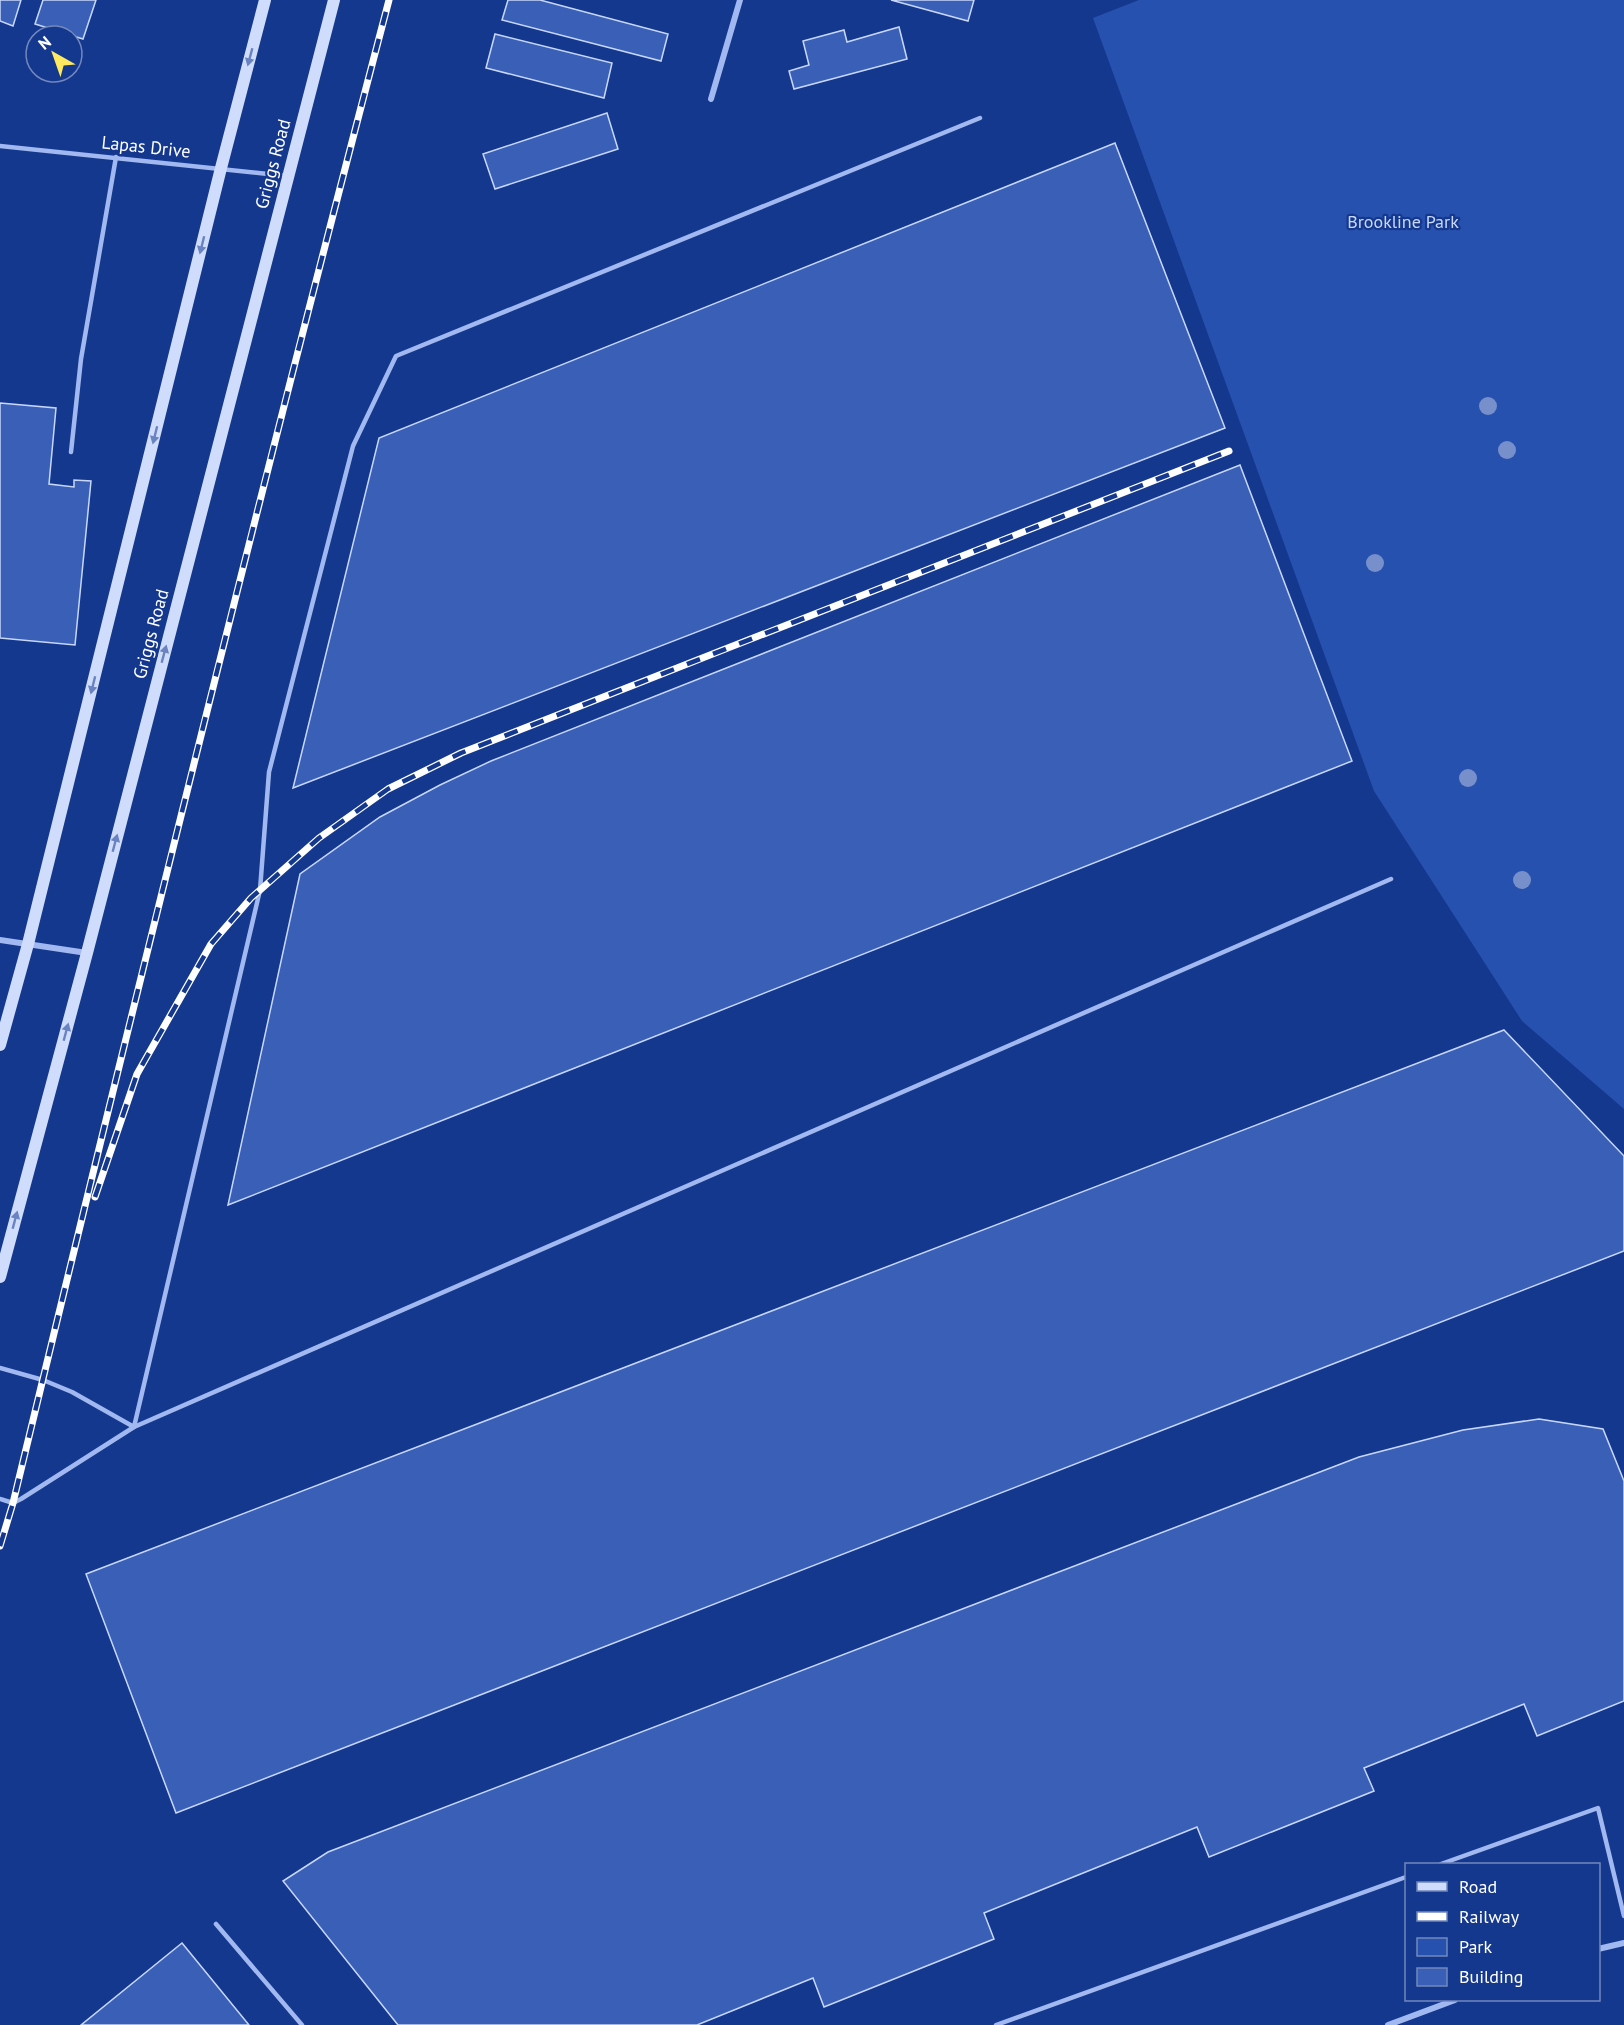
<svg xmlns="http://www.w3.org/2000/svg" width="1624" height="2025" font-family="'PT Sans',sans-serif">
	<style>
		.green { fill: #2751ae }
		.building { fill: #395fb6; stroke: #c8d8fc; stroke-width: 1.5 }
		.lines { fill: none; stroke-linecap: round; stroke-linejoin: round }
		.lane { stroke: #a1b9f0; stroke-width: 4.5 }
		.street { stroke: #a1b9f0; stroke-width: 6 }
		.secondary { stroke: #cfdcfb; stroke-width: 12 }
		.rail-casing { stroke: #fff; stroke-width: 7 }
		.rail { stroke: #15388f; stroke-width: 4.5; stroke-dasharray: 14; stroke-linecap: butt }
		.tree { fill: #7790cb }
		.oneway { fill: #6982c0 }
		.labels { text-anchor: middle; stroke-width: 4.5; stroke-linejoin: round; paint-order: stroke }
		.street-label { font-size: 18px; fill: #fff; stroke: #15388f }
		.park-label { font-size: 18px; fill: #c8d8fc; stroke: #15388f }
	</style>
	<rect width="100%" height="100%" fill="#15388f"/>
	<path class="green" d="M 1139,0 L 1624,0 L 1624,1109 L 1522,1021 L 1374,791 L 1093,18 Z"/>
	<g class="building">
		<path d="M 0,0 L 21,0 L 13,26 L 0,21 Z"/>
		<path d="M 43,0 L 96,0 L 83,39 L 35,24 Z"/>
		<path d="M 508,0 L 540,0 L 668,34 L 661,61 L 502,20 Z"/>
		<path d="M 891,0 L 974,0 L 968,21 Z"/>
		<path d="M 899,27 L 907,59 L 794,89 L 789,71 L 809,65 L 803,41 L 844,30 L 847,42 Z"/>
		<path d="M 495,34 L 612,63 L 604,98 L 486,68 Z"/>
		<path d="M 607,113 L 618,149 L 495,189 L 483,154 Z"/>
		<path d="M 1115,143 L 1225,428 L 293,788 L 379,438 Z"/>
		<path d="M 0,403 L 56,408 L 49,484 L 74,487 L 74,480 L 91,481 L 75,645 L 0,638 Z"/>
		<path d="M 1240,465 L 1352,761 L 228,1205 L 300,874 L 380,817 L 440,785 L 491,761 Z"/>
		<path d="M 1504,1030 L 1624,1156 L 1624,1251 L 176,1813 L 86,1574 Z"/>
		<path d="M 1539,1419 L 1603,1429 L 1624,1481 L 1624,1701 L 1537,1736 L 1524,1704 L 1364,1768 L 1374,1791 L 1209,1857 L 1197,1827 L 984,1913 L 994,1939 L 824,2007 L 813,1978 L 697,2025 L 398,2025 L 283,1881 L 328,1852 L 1359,1457 L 1463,1430 Z"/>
		<path d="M 182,1943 L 249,2025 L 81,2025 Z"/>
	</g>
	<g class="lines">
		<g class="lane">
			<path d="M 0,146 L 287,176"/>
			<path d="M 71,452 L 81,359 L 116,157"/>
			<path d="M 0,1368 L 43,1380 L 72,1392 L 134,1427 L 260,890 L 269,772 L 353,446 L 396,356 L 980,118"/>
			<path d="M 0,1499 L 13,1503 L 21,1499 L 134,1427 L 1391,879"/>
			<path d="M 1441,1864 L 1598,1808 L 1624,1916"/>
			<path d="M 216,1924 L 302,2025"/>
			<path d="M 996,2025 L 1406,1877"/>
		</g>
		<g class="street">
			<path d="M 711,99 L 740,0"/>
			<path d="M 0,940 L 87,953"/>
			<path d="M 1598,1949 L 1624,1943"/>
			<path d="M 1388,2025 L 1455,2000"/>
		</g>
		<g class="secondary">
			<path d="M 0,1045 L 28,944 L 221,168 L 265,0"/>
			<path d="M 0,1277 L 87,953 L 334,0"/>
		</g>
		<g class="rail-casing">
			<g id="rail">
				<path d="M 95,1197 L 137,1074 L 211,944 L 251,898 L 319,838 L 388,789 L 461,753 L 1229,451"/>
				<path d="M 0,1546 L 13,1503 C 134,1001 258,499 389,0"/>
			</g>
		</g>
		<use href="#rail" class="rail"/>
	</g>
	<g class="tree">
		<circle cx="1488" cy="406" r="9"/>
		<circle cx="1507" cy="450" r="9"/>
		<circle cx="1375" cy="563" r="9"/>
		<circle cx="1468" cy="778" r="9"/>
		<circle cx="1522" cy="880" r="9"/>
	</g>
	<defs><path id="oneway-solid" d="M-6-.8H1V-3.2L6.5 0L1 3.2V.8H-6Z" transform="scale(1.5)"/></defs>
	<g class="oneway">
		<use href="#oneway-solid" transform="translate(250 57) rotate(105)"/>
		<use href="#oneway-solid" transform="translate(202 245) rotate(104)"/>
		<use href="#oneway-solid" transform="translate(155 435) rotate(104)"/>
		<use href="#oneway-solid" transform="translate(164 654) rotate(-75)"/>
		<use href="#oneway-solid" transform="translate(93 685) rotate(104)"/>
		<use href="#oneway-solid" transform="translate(115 843) rotate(-75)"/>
		<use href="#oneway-solid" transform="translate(66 1032) rotate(-75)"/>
		<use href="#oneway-solid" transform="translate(15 1220) rotate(-75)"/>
	</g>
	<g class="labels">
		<g class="street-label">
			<text transform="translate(146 147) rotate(6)" y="6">Lapas Drive</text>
			<text transform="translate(273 164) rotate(-75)" y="6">Griggs Road</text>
			<text transform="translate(151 634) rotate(-75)" y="6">Griggs Road</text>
		</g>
		<g class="park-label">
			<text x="1403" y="228">Brookline Park</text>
		</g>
	</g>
	<rect x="1405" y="1863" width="195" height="138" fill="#15388f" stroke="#7388bc" stroke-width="1.5"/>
	<rect x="1417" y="1882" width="30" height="9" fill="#cfdcfb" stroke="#7388bc" stroke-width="1.5"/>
	<text x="1459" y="1893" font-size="18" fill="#ffffff">Road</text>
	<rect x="1417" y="1912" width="30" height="9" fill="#ffffff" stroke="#7388bc" stroke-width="1.5"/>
	<text x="1459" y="1923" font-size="18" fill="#ffffff">Railway</text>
	<rect x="1417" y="1938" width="30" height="18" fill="#2751ae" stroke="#7388bc" stroke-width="1.5"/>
	<text x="1459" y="1953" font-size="18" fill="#ffffff">Park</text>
	<rect x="1417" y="1968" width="30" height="18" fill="#395fb6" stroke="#7388bc" stroke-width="1.5"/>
	<text x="1459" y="1983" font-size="18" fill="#ffffff">Building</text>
	<g transform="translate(54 54) rotate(320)"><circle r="28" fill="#15388f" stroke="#7388bc" stroke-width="1.5"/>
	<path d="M0-4.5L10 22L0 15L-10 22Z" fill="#ffe960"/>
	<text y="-9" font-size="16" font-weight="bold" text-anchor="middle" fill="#ffffff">N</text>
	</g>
</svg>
